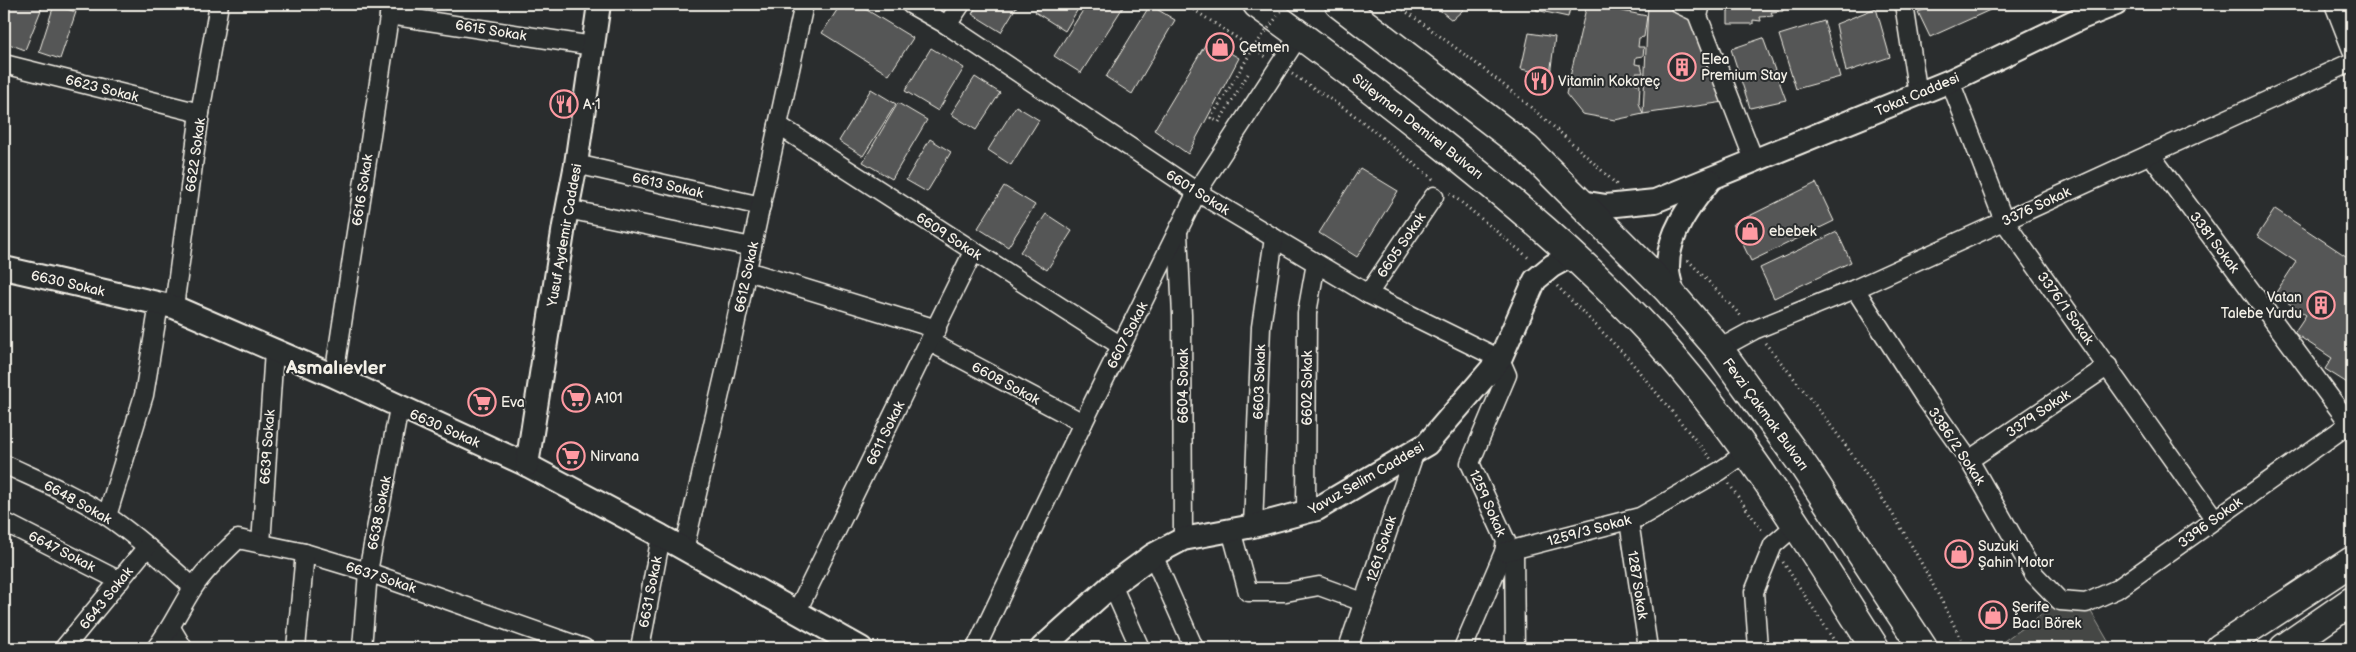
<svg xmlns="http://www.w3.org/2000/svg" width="2356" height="652" font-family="'Balsamiq Sans',sans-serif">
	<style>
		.green { fill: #444645; stroke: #9c9c96 }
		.building { fill: #555756; stroke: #f4f1e8 }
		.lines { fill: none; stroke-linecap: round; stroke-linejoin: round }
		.minor-casing { stroke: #f4f1e8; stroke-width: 21 }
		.tertiary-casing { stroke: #f4f1e8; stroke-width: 26 }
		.primary-casing { stroke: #f4f1e8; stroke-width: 31 }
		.path { stroke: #f4f1e8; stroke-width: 3; stroke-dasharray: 1 4; stroke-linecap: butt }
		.minor { stroke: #2a2d2e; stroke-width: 18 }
		.tertiary { stroke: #2a2d2e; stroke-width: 22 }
		.primary { stroke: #2a2d2e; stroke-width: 28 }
		.path-bridge { stroke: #f4f1e8; stroke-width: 3; stroke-dasharray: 1 4; stroke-linecap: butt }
		.labels { text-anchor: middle; stroke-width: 4; stroke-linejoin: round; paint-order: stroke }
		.street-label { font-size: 14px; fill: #f4f1e8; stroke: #2a2d2e }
		.poi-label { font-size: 14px; fill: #f4f1e8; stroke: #2a2d2e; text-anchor: start }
		.district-label { font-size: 19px; font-weight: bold; fill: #f4f1e8; stroke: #2a2d2e }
	</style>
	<rect width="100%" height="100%" fill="#2a2d2e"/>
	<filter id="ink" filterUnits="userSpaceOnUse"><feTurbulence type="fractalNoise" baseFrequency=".02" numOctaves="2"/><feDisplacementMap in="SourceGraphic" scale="10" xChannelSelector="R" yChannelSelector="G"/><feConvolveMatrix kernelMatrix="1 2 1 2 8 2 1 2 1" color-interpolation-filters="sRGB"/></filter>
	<g filter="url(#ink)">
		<path class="green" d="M 2060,601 L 2086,603 L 2112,648 L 1994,648 Z"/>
		<g class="building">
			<path d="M 8,4 L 43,5 L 25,50 L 4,42 L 4,13 Z"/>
			<path d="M 841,4 L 857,4 L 913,38 L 889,75 L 822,33 Z"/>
			<path d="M 978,4 L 1018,4 L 1001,32 L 972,14 Z"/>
			<path d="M 1040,4 L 1081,4 L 1065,31 L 1035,12 Z"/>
			<path d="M 1087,4 L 1125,4 L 1081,73 L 1054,56 Z"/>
			<path d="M 1432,4 L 1465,4 L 1463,10 L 1452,20 Z"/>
			<path d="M 1538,4 L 1571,4 L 1568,17 L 1536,10 Z"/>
			<path d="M 1587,4 L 1647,16 L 1644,37 L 1639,38 L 1638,47 L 1644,47 L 1643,56 L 1636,57 L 1635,64 L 1641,65 L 1643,73 L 1636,73 L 1635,83 L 1640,85 L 1639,103 L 1643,114 L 1615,120 L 1582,114 L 1566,94 Z"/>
			<path d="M 1648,4 L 1657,4 L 1698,16 L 1731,101 L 1643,114 Z"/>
			<path d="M 1728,4 L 1783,4 L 1783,11 L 1771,12 L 1773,16 L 1760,17 L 1761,21 L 1753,20 L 1753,24 L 1728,24 Z"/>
			<path d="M 1940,4 L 1988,4 L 1990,10 L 1930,37 L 1918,12 Z"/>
			<path d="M 54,5 L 76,12 L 60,59 L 39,52 Z"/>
			<path d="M 1150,5 L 1175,20 L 1132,94 L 1106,77 Z"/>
			<path d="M 1876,8 L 1890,57 L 1846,72 L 1836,24 Z"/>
			<path d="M 1824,21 L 1840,77 L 1796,89 L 1779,35 Z"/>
			<path d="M 1529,33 L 1555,37 L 1550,75 L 1521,69 Z"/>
			<path d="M 1763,38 L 1786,100 L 1750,108 L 1731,49 Z"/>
			<path d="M 1208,40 L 1239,58 L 1188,154 L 1154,130 Z"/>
			<path d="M 931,48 L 964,68 L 938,111 L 905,91 Z"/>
			<path d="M 975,77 L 1000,93 L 976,130 L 951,114 Z"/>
			<path d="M 871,89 L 896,104 L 863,156 L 839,141 Z"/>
			<path d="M 898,103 L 927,120 L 892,179 L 863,162 Z"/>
			<path d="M 1016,106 L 1039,120 L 1011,165 L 988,150 Z"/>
			<path d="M 930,139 L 951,152 L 927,192 L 906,180 Z"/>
			<path d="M 1360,168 L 1398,191 L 1357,257 L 1319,233 Z"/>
			<path d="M 1816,183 L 1834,221 L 1751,261 L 1733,224 Z"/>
			<path d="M 1004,186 L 1035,205 L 1008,247 L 978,228 Z"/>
			<path d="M 2275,209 L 2352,260 L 2352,386 L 2325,369 L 2332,358 L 2294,333 L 2306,315 L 2275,294 L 2296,262 L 2257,236 Z"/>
			<path d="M 1046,214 L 1072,231 L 1047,270 L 1020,252 Z"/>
			<path d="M 1837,232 L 1851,262 L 1774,298 L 1760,268 Z"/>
		</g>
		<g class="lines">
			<g class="minor-casing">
				<g id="minor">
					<path d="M 910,4 L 947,25 L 1197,192 L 1368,294 L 1500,359 L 1507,375 L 1470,463 L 1506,541 L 1504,552 L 1463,648"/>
					<path d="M 1679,4 L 1698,13"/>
					<path d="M 1701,4 L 1698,16 L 1754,160"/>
					<path d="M 1904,4 L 1918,95"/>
					<path d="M 2334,4 L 2352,50"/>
					<path d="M 389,15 L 593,46"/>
					<path d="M 947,25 L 961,4"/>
					<path d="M 4,64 L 200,113"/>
					<path d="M 1950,81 L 2004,221 L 2214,518"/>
					<path d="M 778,125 L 1121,346"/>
					<path d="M 2150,154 L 2352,427"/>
					<path d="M 576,164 L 761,206"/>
					<path d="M 567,209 L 752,247"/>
					<path d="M 1178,233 L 1182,315 L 1183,539"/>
					<path d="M 747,271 L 937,329"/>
					<path d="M 1855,289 L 1925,398 L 1969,460 L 2034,574 L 2060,601 L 2086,603 L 2117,589 L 2352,422"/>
					<path d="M 1368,294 L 1434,196"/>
					<path d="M 174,307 L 200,113 L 219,4"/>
					<path d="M 930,342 L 1083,423"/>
					<path d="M 1719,349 L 1754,330 L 1855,289 L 2352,62"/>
					<path d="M 334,376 L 391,4"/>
					<path d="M 1969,460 L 2108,366"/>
					<path d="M 4,464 C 38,480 75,495 107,516 C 138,537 166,563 193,587"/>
					<path d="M 1306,513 L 1307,313 L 1316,263"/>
					<path d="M 107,516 L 144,395 L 159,304"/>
					<path d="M 1629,521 L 1648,648"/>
					<path d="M 4,526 L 8,524 L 120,581"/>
					<path d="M 1253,526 L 1261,327 L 1274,238"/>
					<path d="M 1231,530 L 1248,592 L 1286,592 L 1319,586 L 1363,602"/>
					<path d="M 261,544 L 274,351"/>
					<path d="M 1514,549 L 1515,648"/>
					<path d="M 684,550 L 725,372 L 804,4"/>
					<path d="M 1504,552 L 1640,517 L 1720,471 L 1747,452"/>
					<path d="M 1153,555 L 1194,648"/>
					<path d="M 1112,585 L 1140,648"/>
					<path d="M 796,613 L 973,252"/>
					<path d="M 171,628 L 183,648"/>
					<path d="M 64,648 L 147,547"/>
					<path d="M 156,648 C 171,629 180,608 193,588 C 205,569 223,554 238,539 L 305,553 L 368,572 L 584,648"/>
					<path d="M 296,648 L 305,553"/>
					<path d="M 362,648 L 368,572 L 399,408"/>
					<path d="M 640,648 L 661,536"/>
					<path d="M 976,648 L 1083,423 L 1197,192 L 1300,34"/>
					<path d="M 1348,648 L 1415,451"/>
					<path d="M 1758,648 L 1754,592 L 1773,545 L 1796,525"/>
				</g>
			</g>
			<g class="tertiary-casing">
				<g id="tertiary">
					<path d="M 1581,202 L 1606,206 L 1655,201 L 1950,81 L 2081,18 L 2116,4"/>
					<path d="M 4,268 L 174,307 L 334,376 L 527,465 L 661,536 L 861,648"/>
					<path d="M 1674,296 C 1672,288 1668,278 1668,269 C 1667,235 1689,206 1710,180"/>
					<path d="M 527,465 L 564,226 L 576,164 L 599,4"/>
					<path d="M 1042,648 L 1112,585 L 1153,555 L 1183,539 L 1253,526 L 1317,509 L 1427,444 L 1500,359 L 1535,280 L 1552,266 L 1572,255"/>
				</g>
			</g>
			<g class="primary-casing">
				<g id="primary">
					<path d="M 1257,4 C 1316,46 1373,90 1430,135 C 1508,197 1585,261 1653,335 C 1739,429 1807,541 1875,648"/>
					<path d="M 1339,4 L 1526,148 L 1668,290 L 1719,349 L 1805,468 L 1923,648"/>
					<path d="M 2220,648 L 2352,561"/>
					<path d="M 2284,648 L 2352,601"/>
				</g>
			</g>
			<g class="path">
				<path d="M 1185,4 L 1266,57"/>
				<path d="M 1395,4 C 1474,59 1548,118 1617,185"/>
				<path d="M 1248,74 L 1219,122 L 1211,118 L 1253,49"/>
				<path d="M 1292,74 L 1354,115 L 1433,179"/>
				<path d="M 1450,193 L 1530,259"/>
				<path d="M 1688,260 L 1742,317"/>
				<path d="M 1557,286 L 1627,357 L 1711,459"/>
				<path d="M 1765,343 C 1805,391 1845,442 1880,495 C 1913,543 1939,597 1966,648"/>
				<path d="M 1729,484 L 1763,532"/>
				<path d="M 1783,562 L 1839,648"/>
			</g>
			<use href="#minor" class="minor"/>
			<use href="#tertiary" class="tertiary"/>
			<use href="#primary" class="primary"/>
			<path class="path-bridge" d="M 1253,48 L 1287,4"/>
		</g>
	</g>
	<defs>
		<g id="shop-ring" transform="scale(1.4375)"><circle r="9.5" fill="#2a2d2e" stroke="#ff9aa2" stroke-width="1.5"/><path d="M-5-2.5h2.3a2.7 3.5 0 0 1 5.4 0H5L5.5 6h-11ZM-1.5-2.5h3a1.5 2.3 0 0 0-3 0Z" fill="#ff9aa2"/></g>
		<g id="building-ring" transform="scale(1.4375)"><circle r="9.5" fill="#2a2d2e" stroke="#ff9aa2" stroke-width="1.5"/><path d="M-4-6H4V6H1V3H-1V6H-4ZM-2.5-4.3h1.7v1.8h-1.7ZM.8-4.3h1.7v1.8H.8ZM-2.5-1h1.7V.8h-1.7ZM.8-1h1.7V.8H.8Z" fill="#ff9aa2"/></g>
		<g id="restaurant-ring" transform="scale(1.4375)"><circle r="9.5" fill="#2a2d2e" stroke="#ff9aa2" stroke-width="1.5"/><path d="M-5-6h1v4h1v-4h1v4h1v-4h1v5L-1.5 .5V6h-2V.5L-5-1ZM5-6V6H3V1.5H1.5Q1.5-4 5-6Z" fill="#ff9aa2"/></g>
		<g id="supermarket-ring" transform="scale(1.4375)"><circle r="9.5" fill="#2a2d2e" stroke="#ff9aa2" stroke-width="1.5"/><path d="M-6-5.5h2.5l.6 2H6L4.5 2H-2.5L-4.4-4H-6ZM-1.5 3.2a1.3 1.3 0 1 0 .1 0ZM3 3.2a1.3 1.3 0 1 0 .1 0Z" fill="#ff9aa2"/></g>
	</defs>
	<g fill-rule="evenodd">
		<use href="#shop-ring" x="1220" y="47"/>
		<use href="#building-ring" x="1682" y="67"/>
		<use href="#restaurant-ring" x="1539" y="81"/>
		<use href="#restaurant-ring" x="564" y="104"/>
		<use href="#shop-ring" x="1750" y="231"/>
		<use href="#building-ring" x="2321" y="305"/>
		<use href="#supermarket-ring" x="576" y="398"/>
		<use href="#supermarket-ring" x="482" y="402"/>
		<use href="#supermarket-ring" x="571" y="456"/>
		<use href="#shop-ring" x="1959" y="554"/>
		<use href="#shop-ring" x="1993" y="615"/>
	</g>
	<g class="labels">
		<g class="street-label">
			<text transform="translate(491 30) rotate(9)" y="5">6615 Sokak</text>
			<text transform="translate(102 88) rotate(14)" y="5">6623 Sokak</text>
			<text transform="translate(1917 94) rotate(-23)" y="5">Tokat Caddesi</text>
			<text transform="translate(1418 126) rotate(38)" y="5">Süleyman Demirel Bulvarı</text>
			<text transform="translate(195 155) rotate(-82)" y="5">6622 Sokak</text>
			<text transform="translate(668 185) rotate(13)" y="5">6613 Sokak</text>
			<text transform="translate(362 190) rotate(-81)" y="5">6616 Sokak</text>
			<text transform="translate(1198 192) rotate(32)" y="5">6601 Sokak</text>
			<text transform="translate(2036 206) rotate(-25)" y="5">3376 Sokak</text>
			<text transform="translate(564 235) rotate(-80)" y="5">Yusuf Aydemir Caddesi</text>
			<text transform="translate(949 236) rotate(33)" y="5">6609 Sokak</text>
			<text transform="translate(2215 242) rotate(53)" y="5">3381 Sokak</text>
			<text transform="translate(1401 245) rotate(-56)" y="5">6605 Sokak</text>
			<text transform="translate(746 277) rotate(-78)" y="5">6612 Sokak</text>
			<text transform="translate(68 283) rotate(13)" y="5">6630 Sokak</text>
			<text transform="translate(2066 308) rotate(54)" y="5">3376/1 Sokak</text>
			<text transform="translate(1127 335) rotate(-63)" y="5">6607 Sokak</text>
			<text transform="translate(1259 382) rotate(-88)" y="5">6603 Sokak</text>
			<text transform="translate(1006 383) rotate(28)" y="5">6608 Sokak</text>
			<text transform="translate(1183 386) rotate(-90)" y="5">6604 Sokak</text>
			<text transform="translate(1307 388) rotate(-90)" y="5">6602 Sokak</text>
			<text transform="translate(2038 413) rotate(-34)" y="5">3379 Sokak</text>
			<text transform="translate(1766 414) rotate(54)" y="5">Fevzi Çakmak Bulvarı</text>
			<text transform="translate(445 428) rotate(24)" y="5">6630 Sokak</text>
			<text transform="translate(885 433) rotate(-64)" y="5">6611 Sokak</text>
			<text transform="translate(1957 446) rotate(56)" y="5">3386/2 Sokak</text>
			<text transform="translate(267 447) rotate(-86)" y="5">6639 Sokak</text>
			<text transform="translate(1366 478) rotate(-30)" y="5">Yavuz Selim Caddesi</text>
			<text transform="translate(78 502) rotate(29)" y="5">6648 Sokak</text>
			<text transform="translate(1488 503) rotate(66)" y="5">1259 Sokak</text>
			<text transform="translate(379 513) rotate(-79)" y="5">6638 Sokak</text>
			<text transform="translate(2210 522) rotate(-36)" y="5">3396 Sokak</text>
			<text transform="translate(1589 530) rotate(-15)" y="5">1259/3 Sokak</text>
			<text transform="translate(1381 549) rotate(-72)" y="5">1261 Sokak</text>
			<text transform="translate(62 551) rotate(27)" y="5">6647 Sokak</text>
			<text transform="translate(381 577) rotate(18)" y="5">6637 Sokak</text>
			<text transform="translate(1638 585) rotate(81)" y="5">1287 Sokak</text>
			<text transform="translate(650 592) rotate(-79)" y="5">6631 Sokak</text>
			<text transform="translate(106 598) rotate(-51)" y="5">6643 Sokak</text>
		</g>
		<g class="poi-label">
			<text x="1239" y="52">Çetmen</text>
			<text x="1701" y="64">Elea<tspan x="1701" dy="16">Premium Stay</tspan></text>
			<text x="1558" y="86">Vitamin Kokoreç</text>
			<text x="583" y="109">A•1</text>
			<text x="1769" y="236">ebebek</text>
			<text x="2302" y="302" text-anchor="end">Vatan<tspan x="2302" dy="16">Talebe Yurdu</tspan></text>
			<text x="595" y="403">A101</text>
			<text x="501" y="407">Eva</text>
			<text x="590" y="461">Nirvana</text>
			<text x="1978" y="551">Suzuki<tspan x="1978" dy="16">Şahin Motor</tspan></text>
			<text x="2012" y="612">Şerife<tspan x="2012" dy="16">Bacı Börek</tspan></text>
		</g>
		<g class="district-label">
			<text x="336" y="374">Asmalıevler</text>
		</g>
	</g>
	<rect width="2356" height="652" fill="none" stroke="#2a2d2e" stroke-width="20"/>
	<rect x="10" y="10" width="2336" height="632" fill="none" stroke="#f4f1e8" stroke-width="2" filter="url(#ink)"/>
</svg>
